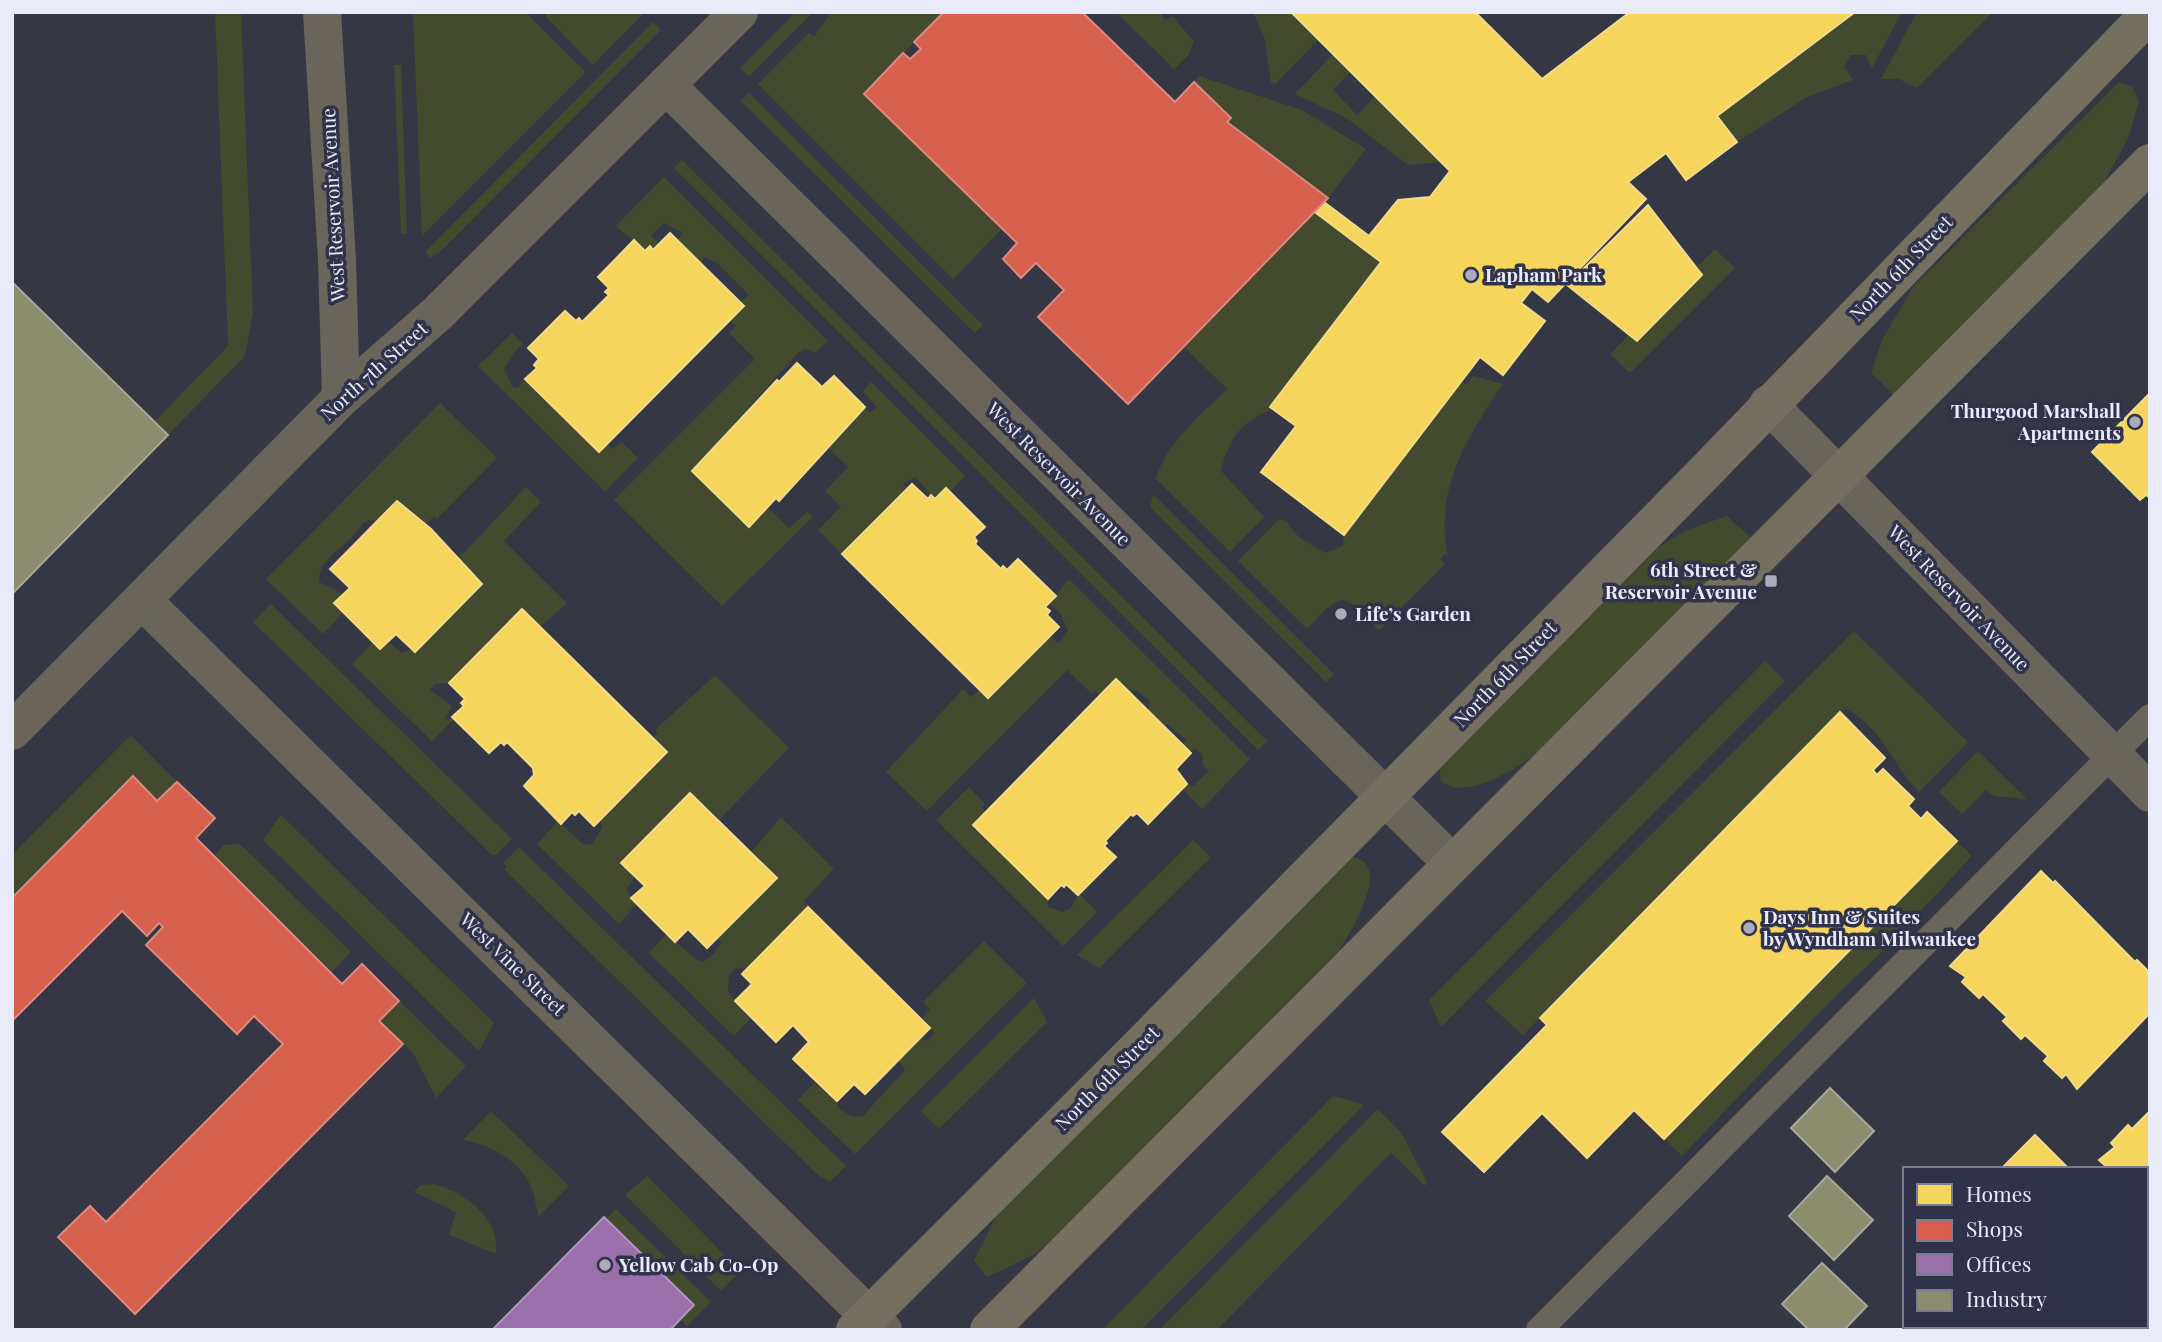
<svg xmlns="http://www.w3.org/2000/svg" width="2162" height="1342" font-family="'Playfair Display',serif">
	<style>
		.green { fill: #444a2e }
		.homes { fill: #f6d55c; stroke: #f2dc8c; stroke-width: 2 }
		.shops { fill: #d6604d; stroke: #dc8a81; stroke-width: 2 }
		.offices { fill: #9970ab; stroke: #b195c3; stroke-width: 2 }
		.industry { fill: #8c8c6e; stroke: #a8a898; stroke-width: 2 }
		.lines { fill: none; stroke-linecap: round; stroke-linejoin: round }
		.service { stroke: #69655a; stroke-width: 26 }
		.minor { stroke: #69655a; stroke-width: 38 }
		.secondary { stroke: #756f60; stroke-width: 38 }
		.poi-dot { fill: #aaacbb; stroke: #30324a; stroke-width: 2.5 }
		.labels { text-anchor: middle; stroke-width: 7; stroke-linejoin: round; paint-order: stroke }
		.street-label { font-size: 19px; fill: #e9ebfb; stroke: #30324a }
		.poi-label { font-size: 19px; font-weight: bold; fill: #e9ebfb; stroke: #30324a; text-anchor: start }
	</style>
	<rect width="100%" height="100%" fill="#363744"/>
	<g class="green">
		<path d="M 215,12 L 241,12 L 253,313 L 245,356 L 168,435 L 155,421 L 228,346 Z"/>
		<path d="M 413,12 L 525,12 L 586,72 L 422,236 Z"/>
		<path d="M 549,12 L 645,12 L 593,65 L 545,16 Z"/>
		<path d="M 796,12 L 813,12 L 749,77 L 740,68 Z"/>
		<path d="M 831,12 L 944,12 L 864,94 L 1002,229 L 953,279 L 758,84 L 809,33 L 814,37 Z"/>
		<path d="M 1116,12 L 1160,12 L 1165,20 L 1173,16 L 1194,42 L 1188,56 L 1174,69 Z"/>
		<path d="M 1253,12 L 1291,12 L 1318,40 L 1275,84 L 1271,83 L 1264,36 Z"/>
		<path d="M 1855,12 L 1902,12 L 1872,68 L 1866,55 L 1851,55 L 1844,67 L 1853,80 L 1807,97 L 1737,142 L 1717,116 Z"/>
		<path d="M 1917,12 L 1993,12 L 1917,88 L 1899,79 L 1881,79 Z"/>
		<path d="M 653,22 L 661,30 L 440,252 L 429,258 L 426,251 Z"/>
		<path d="M 1333,54 L 1350,72 L 1333,90 L 1357,115 L 1375,96 L 1441,162 L 1408,165 L 1348,119 L 1295,94 Z"/>
		<path d="M 394,65 L 401,65 L 407,233 L 401,234 Z"/>
		<path d="M 1199,76 L 1302,110 L 1366,149 L 1328,198 L 1227,122 L 1231,117 L 1194,82 Z"/>
		<path d="M 2118,83 L 2132,86 L 2139,101 L 2129,136 L 2105,181 L 1894,395 L 1871,373 L 1882,340 L 1913,287 Z"/>
		<path d="M 749,93 L 983,325 L 975,333 L 741,101 Z"/>
		<path d="M 682,160 L 1267,741 L 1258,750 L 674,168 Z"/>
		<path d="M 664,177 L 828,341 L 815,353 L 805,349 L 798,353 L 730,428 L 748,526 L 767,507 L 789,528 L 807,512 L 813,517 L 722,606 L 614,500 L 755,359 L 729,333 L 736,326 L 730,319 L 740,302 L 749,295 L 717,263 L 704,257 L 701,264 L 677,240 L 683,233 L 664,223 L 651,235 L 659,244 L 653,250 L 650,247 L 645,251 L 616,226 Z"/>
		<path d="M 1315,212 L 1381,262 L 1270,407 L 1273,409 C 1241,421 1229,438 1221,471 L 1264,517 L 1230,552 L 1156,479 C 1165,444 1201,415 1227,389 L 1184,347 Z"/>
		<path d="M 1715,249 L 1735,268 L 1630,373 L 1610,354 L 1629,335 L 1638,341 L 1702,275 L 1697,267 Z"/>
		<path d="M 512,333 L 524,345 L 518,348 L 504,369 L 513,387 L 518,388 L 525,379 L 599,452 L 607,444 L 613,449 L 622,442 L 638,458 L 605,491 L 478,366 Z"/>
		<path d="M 1473,376 L 1503,384 C 1467,437 1434,489 1448,556 L 1445,554 L 1440,559 L 1445,564 L 1379,630 C 1341,592 1345,589 1307,629 L 1238,561 L 1279,519 L 1286,521 L 1299,537 L 1325,553 L 1343,546 L 1344,535 L 1460,383 L 1466,384 Z"/>
		<path d="M 871,382 L 965,476 L 950,492 L 935,499 L 915,477 L 903,484 L 907,488 L 842,554 L 818,530 L 841,507 L 825,491 L 848,467 L 829,449 L 829,445 L 865,407 L 870,412 L 877,407 L 863,391 Z"/>
		<path d="M 440,403 L 497,458 L 437,519 L 434,516 L 426,524 L 397,501 L 377,521 L 369,520 L 363,523 C 353,543 316,559 319,582 L 343,594 L 334,603 L 344,612 L 323,634 L 266,579 Z"/>
		<path d="M 526,487 L 541,502 L 504,541 L 567,603 L 540,627 L 522,609 L 449,683 L 435,684 L 430,690 L 452,706 L 445,719 L 454,719 L 432,741 L 352,664 L 373,642 L 380,649 L 387,641 L 402,653 L 412,649 L 416,652 L 482,584 L 459,558 Z"/>
		<path d="M 1153,494 L 1334,674 L 1326,682 L 1150,507 Z"/>
		<path d="M 1727,516 L 1751,538 L 1539,751 C 1518,768 1465,802 1441,781 L 1439,768 L 1657,548 L 1687,530 Z"/>
		<path d="M 1069,579 L 1250,759 L 1202,809 L 1182,789 L 1187,784 L 1193,786 L 1209,771 L 1203,765 L 1202,754 L 1195,749 L 1189,751 L 1183,745 L 1186,740 L 1168,724 L 1162,725 L 1148,711 L 1150,701 L 1136,690 L 1129,692 L 1116,679 L 1100,696 L 1095,691 L 1092,694 L 1067,670 L 927,811 L 886,772 L 963,689 L 971,697 L 1049,636 L 1059,643 L 1068,630 L 1060,613 L 1049,604 Z"/>
		<path d="M 271,604 L 512,839 L 496,855 L 492,855 L 253,622 Z"/>
		<path d="M 1854,631 L 1968,742 L 1919,792 C 1890,763 1886,731 1846,709 L 1840,712 L 1523,1035 L 1485,1001 Z"/>
		<path d="M 1765,661 L 1785,681 L 1441,1027 L 1429,1000 Z"/>
		<path d="M 715,675 L 789,748 L 720,819 L 690,793 L 622,864 L 635,877 L 626,890 L 637,904 L 619,924 L 537,844 L 558,821 L 584,845 L 592,844 L 602,828 L 601,819 L 667,752 L 653,737 L 658,733 L 655,730 Z"/>
		<path d="M 131,735 L 177,782 L 157,801 L 134,777 L 12,898 L 12,855 Z"/>
		<path d="M 1978,751 L 2027,799 L 1994,796 L 1986,790 L 1962,814 L 1939,792 Z"/>
		<path d="M 969,787 L 985,804 L 982,808 L 986,812 L 974,826 L 1048,899 L 1048,907 L 1062,912 L 1070,909 L 1079,894 L 1097,912 L 1063,946 L 936,820 Z"/>
		<path d="M 281,815 L 494,1023 L 479,1051 L 263,840 Z"/>
		<path d="M 781,817 L 834,869 L 803,901 L 808,907 L 746,970 L 737,967 L 729,974 L 728,992 L 751,1018 L 734,1036 L 649,953 L 667,934 L 697,960 L 702,962 L 714,954 L 721,943 L 718,937 L 763,862 L 752,851 Z"/>
		<path d="M 1193,840 L 1211,857 L 1099,968 L 1077,955 Z"/>
		<path d="M 1957,841 L 1972,856 C 1956,872 1942,890 1925,906 C 1919,912 1916,921 1909,927 C 1830,998 1756,1079 1682,1156 L 1664,1139 Z"/>
		<path d="M 240,844 L 351,952 L 332,972 L 214,856 L 224,845 Z"/>
		<path d="M 519,847 L 846,1166 L 830,1182 L 818,1175 L 504,869 L 507,867 L 503,863 Z"/>
		<path d="M 1353,857 C 1393,864 1351,931 1340,949 L 1060,1235 L 1033,1255 L 987,1277 L 974,1260 L 1000,1209 L 1348,858 Z"/>
		<path d="M 984,941 L 1027,983 L 855,1154 L 798,1100 L 814,1083 L 837,1101 L 837,1107 L 851,1116 L 862,1117 L 905,1070 L 898,1060 L 920,1038 L 928,1041 L 934,1033 L 922,1018 L 930,1009 L 923,1002 Z"/>
		<path d="M 1034,998 L 1047,1022 L 939,1129 L 921,1111 Z"/>
		<path d="M 399,1001 L 466,1066 L 436,1098 L 413,1053 L 379,1021 Z"/>
		<path d="M 1333,1096 L 1364,1105 L 1141,1330 L 1102,1330 Z"/>
		<path d="M 1378,1109 L 1402,1134 L 1427,1182 L 1425,1186 L 1391,1153 L 1217,1330 L 1159,1330 Z"/>
		<path d="M 491,1111 L 569,1186 L 539,1216 C 536,1208 535,1198 532,1189 C 521,1161 491,1145 463,1140 Z"/>
		<path d="M 647,1176 L 740,1271 L 721,1291 L 625,1195 Z"/>
		<path d="M 435,1184 C 466,1194 500,1218 496,1254 L 449,1235 L 456,1212 L 414,1192 L 420,1185 Z"/>
		<path d="M 616,1209 L 711,1302 L 687,1326 L 680,1319 L 694,1304 L 607,1219 Z"/>
	</g>
	<g class="homes">
		<path d="M 1291,12 L 1475,12 L 1542,79 L 1630,12 L 1855,12 L 1717,116 L 1737,142 L 1686,180 L 1666,153 L 1628,182 L 1646,199 L 1548,302 L 1532,289 L 1521,303 L 1545,321 L 1503,375 L 1480,357 L 1344,535 L 1261,472 L 1296,426 L 1270,407 L 1381,262 L 1315,212 L 1324,202 L 1369,236 L 1398,200 L 1430,197 L 1450,171 Z"/>
		<path d="M 1648,205 L 1702,275 L 1637,341 L 1567,285 Z"/>
		<path d="M 670,233 L 744,306 L 599,452 L 525,379 L 537,368 L 534,365 L 539,359 L 528,348 L 565,311 L 576,321 L 579,318 L 582,322 L 609,295 L 605,292 L 609,288 L 598,277 L 634,240 L 645,251 L 650,246 L 653,250 Z"/>
		<path d="M 797,363 L 822,387 L 834,376 L 865,407 L 779,501 L 776,498 L 749,527 L 692,471 L 777,380 L 779,382 Z"/>
		<path d="M 2150,393 L 2150,498 L 2146,495 L 2140,500 L 2092,452 Z"/>
		<path d="M 912,484 L 928,499 L 931,495 L 935,499 L 946,488 L 985,527 L 974,537 L 977,541 L 975,544 L 1001,569 L 1003,566 L 1007,570 L 1018,559 L 1056,596 L 1045,607 L 1050,611 L 1047,615 L 1059,627 L 988,698 L 842,554 Z"/>
		<path d="M 397,501 L 431,529 L 482,584 L 415,652 L 396,634 L 380,649 L 334,603 L 350,588 L 330,569 Z"/>
		<path d="M 522,609 L 667,752 L 594,826 L 579,811 L 575,815 L 572,812 L 561,824 L 524,786 L 534,775 L 533,768 L 507,742 L 504,745 L 501,742 L 489,753 L 452,717 L 464,706 L 461,703 L 465,699 L 449,683 Z"/>
		<path d="M 1116,679 L 1191,753 L 1176,769 L 1187,784 L 1148,824 L 1137,813 L 1133,816 L 1131,814 L 1105,841 L 1107,843 L 1104,846 L 1116,857 L 1078,895 L 1066,884 L 1064,887 L 1061,885 L 1048,899 L 973,825 Z"/>
		<path d="M 1840,712 L 1885,758 L 1873,770 L 1877,775 L 1883,769 L 1914,799 L 1908,806 L 1921,819 L 1927,812 L 1957,841 L 1664,1139 L 1634,1110 L 1587,1158 L 1542,1113 L 1484,1172 L 1442,1132 L 1547,1025 L 1540,1018 Z"/>
		<path d="M 690,793 L 777,878 L 707,948 L 688,929 L 675,942 L 631,898 L 645,886 L 621,863 Z"/>
		<path d="M 2041,871 L 2053,883 L 2055,881 L 2135,962 L 2137,960 L 2150,973 L 2150,1013 L 2077,1089 L 2066,1074 L 2062,1078 L 2044,1061 L 2048,1056 L 2025,1035 L 2021,1039 L 2003,1021 L 2007,1017 L 1983,994 L 1979,998 L 1962,982 L 1966,977 L 1950,966 Z"/>
		<path d="M 808,907 L 930,1028 L 865,1094 L 854,1084 L 837,1101 L 793,1059 L 809,1042 L 793,1025 L 776,1042 L 735,1001 L 752,984 L 742,974 Z"/>
		<path d="M 2150,1111 L 2150,1208 L 2146,1205 L 2146,1169 L 2109,1169 L 2099,1160 L 2115,1147 L 2111,1143 L 2128,1125 L 2132,1129 Z"/>
		<path d="M 2035,1135 L 2069,1169 L 2001,1169 Z"/>
		<path d="M 1978,1326 L 1981,1330 L 1905,1330 L 1908,1326 Z"/>
		<path d="M 1996,1326 L 2073,1326 L 2077,1330 L 2000,1330 Z"/>
	</g>
	<g class="shops">
		<path d="M 944,12 L 1082,12 L 1175,102 L 1194,82 L 1231,118 L 1227,122 L 1328,198 L 1128,404 L 1038,317 L 1064,290 L 1036,263 L 1021,278 L 1003,259 L 1017,243 L 864,94 L 903,53 L 910,59 L 921,49 L 914,42 Z"/>
		<path d="M 133,776 L 157,801 L 177,782 L 215,818 L 196,838 L 342,984 L 362,964 L 399,1001 L 379,1021 L 403,1044 L 135,1314 L 58,1237 L 90,1206 L 106,1222 L 283,1044 L 254,1016 L 237,1034 L 146,945 L 163,927 L 159,923 L 147,936 L 122,911 L 12,1021 L 12,898 Z"/>
	</g>
	<path class="offices" d="M 604,1217 L 694,1305 L 670,1330 L 492,1330 Z"/>
	<g class="industry">
		<path d="M 12,282 L 168,435 L 12,594 Z"/>
		<path d="M 1830,1088 L 1874,1131 L 1835,1172 L 1791,1128 Z"/>
		<path d="M 1827,1176 L 1873,1220 L 1834,1260 L 1789,1216 Z"/>
		<path d="M 1822,1263 L 1867,1306 L 1844,1330 L 1809,1330 L 1782,1304 Z"/>
	</g>
	<g class="lines">
		<path class="service" d="M 1539,1330 L 2150,717"/>
		<g class="minor">
			<path d="M 322,12 L 337,260 L 341,398"/>
			<path d="M 666,85 L 1452,863"/>
			<path d="M 1768,404 L 2150,793"/>
			<path d="M 142,600 L 883,1330"/>
			<path d="M 12,731 L 341,398 L 438,313 L 739,12"/>
		</g>
		<g class="secondary">
			<path d="M 855,1330 L 1135,1051 L 1706,471 L 2150,13"/>
			<path d="M 989,1330 L 2150,163"/>
		</g>
	</g>
	<g class="poi-dot">
		<circle cx="1471" cy="275" r="7"/>
		<circle cx="2135" cy="422" r="7"/>
		<rect x="1764" y="574" width="14" height="14" rx="3.5"/>
		<circle cx="1341" cy="614" r="7"/>
		<circle cx="1749" cy="928" r="7"/>
		<circle cx="605" cy="1265" r="7"/>
	</g>
	<g class="labels">
		<g class="street-label">
			<text transform="translate(333 205) rotate(-93)" y="7">West Reservoir Avenue</text>
			<text transform="translate(1901 268) rotate(-46)" y="7">North 6th Street</text>
			<text transform="translate(374 371) rotate(-42)" y="7">North 7th Street</text>
			<text transform="translate(1059 474) rotate(45)" y="7">West Reservoir Avenue</text>
			<text transform="translate(1959 598) rotate(46)" y="7">West Reservoir Avenue</text>
			<text transform="translate(1505 674) rotate(-46)" y="7">North 6th Street</text>
			<text transform="translate(513 964) rotate(44)" y="7">West Vine Street</text>
			<text transform="translate(1107 1078) rotate(-45)" y="7">North 6th Street</text>
		</g>
		<g class="poi-label">
			<text x="1485" y="282">Lapham Park</text>
			<text x="2121" y="418" text-anchor="end">Thurgood Marshall<tspan x="2121" dy="22">Apartments</tspan></text>
			<text x="1757" y="577" text-anchor="end">6th Street &amp;<tspan x="1757" dy="22">Reservoir Avenue</tspan></text>
			<text x="1355" y="621">Life’s Garden</text>
			<text x="1763" y="924">Days Inn &amp; Suites<tspan x="1763" dy="22">by Wyndham Milwaukee</tspan></text>
			<text x="619" y="1272">Yellow Cab Co-Op</text>
		</g>
	</g>
	<rect width="2162" height="1342" fill="none" stroke="#e9ebfb" stroke-width="28"/>
	<rect x="1903" y="1167" width="245" height="161" fill="#30324a" stroke="#7a7c91" stroke-width="2"/>
	<rect x="1917" y="1184" width="35" height="21" fill="#f6d55c" stroke="#7a7c91" stroke-width="2"/>
	<text x="1966" y="1202" font-size="21" fill="#e9ebfb">Homes</text>
	<rect x="1917" y="1220" width="35" height="21" fill="#d6604d" stroke="#7a7c91" stroke-width="2"/>
	<text x="1966" y="1237" font-size="21" fill="#e9ebfb">Shops</text>
	<rect x="1917" y="1254" width="35" height="21" fill="#9970ab" stroke="#7a7c91" stroke-width="2"/>
	<text x="1966" y="1272" font-size="21" fill="#e9ebfb">Offices</text>
	<rect x="1917" y="1290" width="35" height="21" fill="#8c8c6e" stroke="#7a7c91" stroke-width="2"/>
	<text x="1966" y="1307" font-size="21" fill="#e9ebfb">Industry</text>
</svg>
